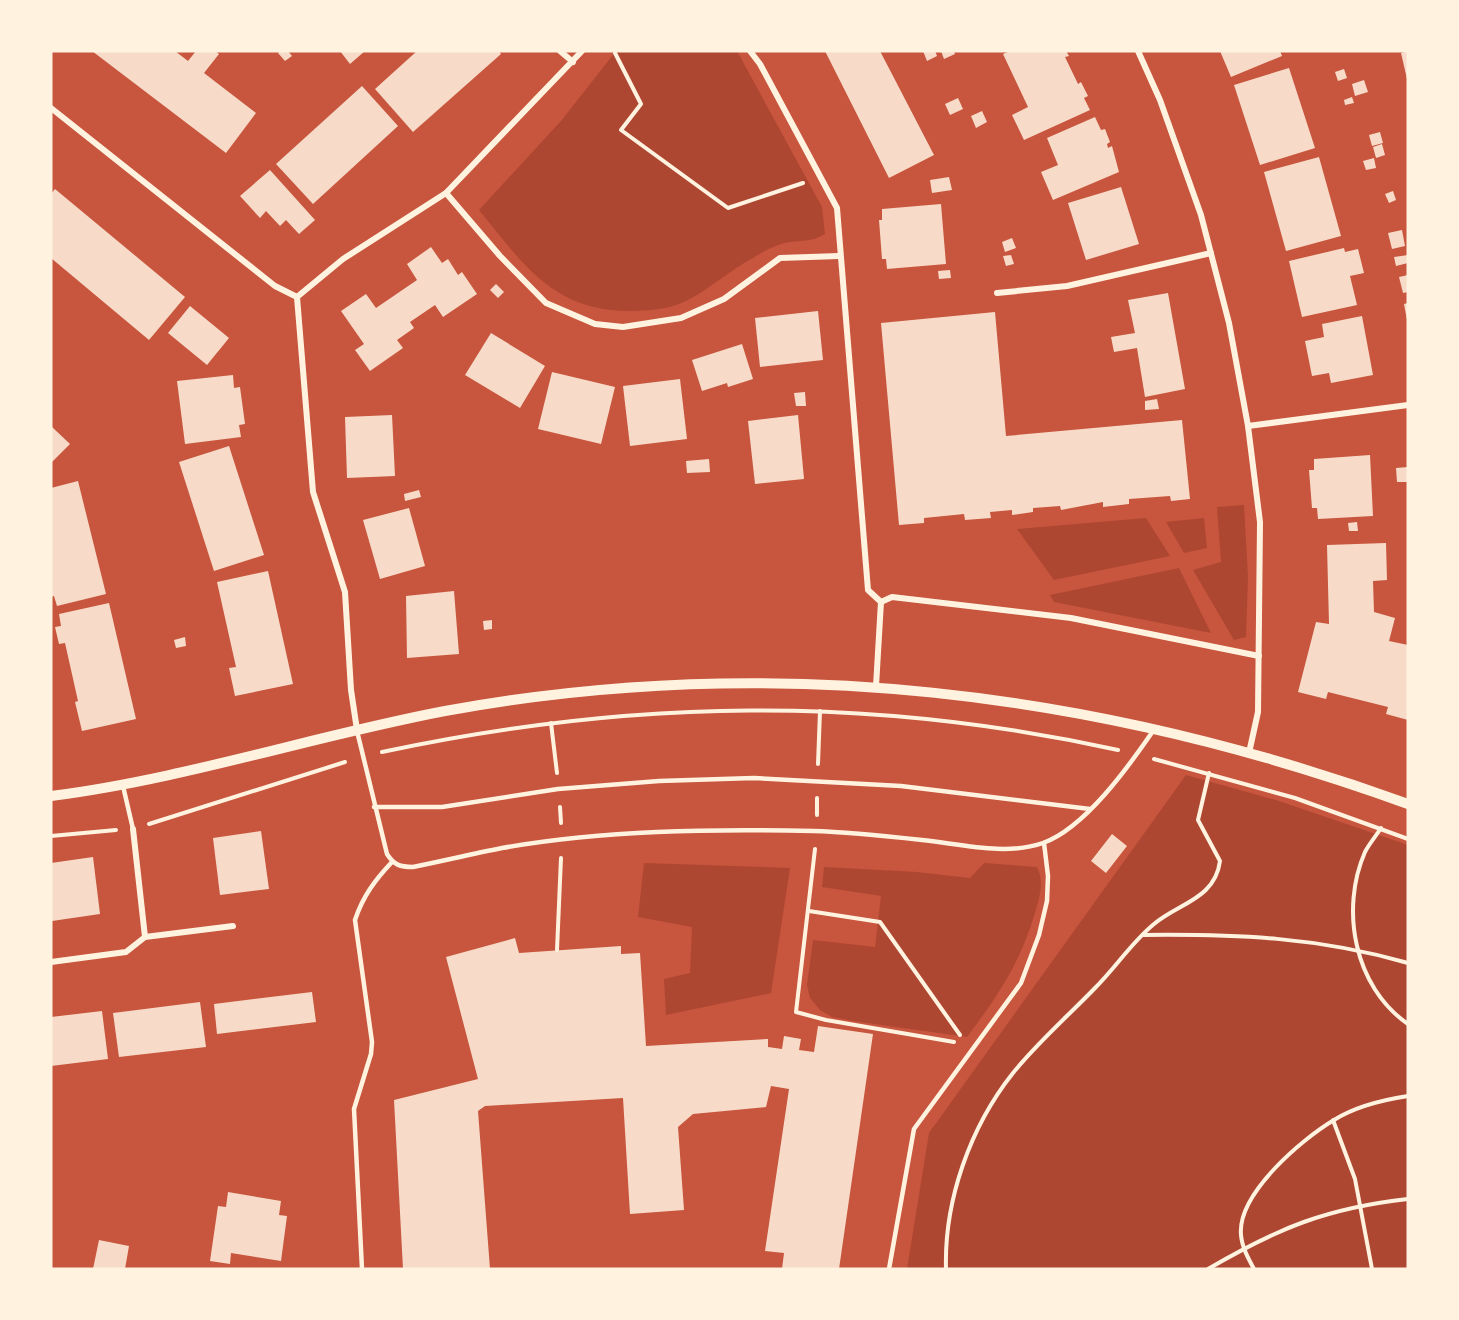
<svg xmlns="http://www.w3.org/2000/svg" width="1459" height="1320" font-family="Inter,sans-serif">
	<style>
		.green { fill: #ae4732 }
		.building { fill: #f7dbc8 }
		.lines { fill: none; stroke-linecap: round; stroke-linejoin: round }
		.path { stroke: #fff3e0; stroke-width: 4 }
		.service { stroke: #fff3e0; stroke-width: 4.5 }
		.minor { stroke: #fff3e0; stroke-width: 6 }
		.tertiary { stroke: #fff3e0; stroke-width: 10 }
	</style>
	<rect width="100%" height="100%" fill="#c8553d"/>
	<g class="green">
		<path d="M 616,51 L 737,51 L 822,207 L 825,234 C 812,242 804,240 790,242 C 777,244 764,251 753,258 C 730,270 711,288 688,300 C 671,309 654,310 635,311 C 554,313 525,266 479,210 L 561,121 Z"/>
		<path d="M 1244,505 L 1248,577 L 1246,637 L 1234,640 L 1193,570 L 1221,562 L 1217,507 Z"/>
		<path d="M 1146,518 L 1170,556 L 1054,580 L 1017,529 Z"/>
		<path d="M 1204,518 L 1207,548 L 1184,553 L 1166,522 Z"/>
		<path d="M 1179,568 L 1211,633 L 1054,602 L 1050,595 Z"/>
		<path d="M 1186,775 L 1276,800 L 1408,845 L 1408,1269 L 907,1269 L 929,1133 Z"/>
		<path d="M 644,863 L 790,868 L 771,993 L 666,1015 L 664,979 L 690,973 L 692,927 L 638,917 Z"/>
		<path d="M 984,863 L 1037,867 C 1045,883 1039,899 1034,916 C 1019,965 997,997 967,1037 L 853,1021 L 832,1017 L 820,1010 L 810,998 L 807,985 L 813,940 L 875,947 L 881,896 L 822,887 L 824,867 L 917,872 L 970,878 Z"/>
	</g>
	<g class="building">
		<path d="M 92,51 L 175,51 L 188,61 L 196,51 L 215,51 L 219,54 L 204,73 L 256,113 L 226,153 Z"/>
		<path d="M 280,51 L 288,51 L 292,56 L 285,61 L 278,53 Z"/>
		<path d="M 340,51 L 365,51 L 350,64 Z"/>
		<path d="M 417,51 L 499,51 L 501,54 L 413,132 L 375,89 Z"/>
		<path d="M 825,51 L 880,51 L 934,155 L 889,178 Z"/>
		<path d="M 923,51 L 935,51 L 937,56 L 927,61 Z"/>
		<path d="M 941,51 L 954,51 L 955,54 L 944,59 Z"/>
		<path d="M 1010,51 L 1066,51 L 1069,56 L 1065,57 L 1078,84 L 1081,82 L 1088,96 L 1084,98 L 1090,110 L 1024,140 L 1012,115 L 1028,107 L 1003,54 Z"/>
		<path d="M 1220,51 L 1280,51 L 1282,56 L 1231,77 Z"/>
		<path d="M 1408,51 L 1408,79 L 1407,79 L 1401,53 Z"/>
		<path d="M 1289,68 L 1315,148 L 1260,165 L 1234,85 Z"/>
		<path d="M 1344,69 L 1347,78 L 1338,81 L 1335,72 Z"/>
		<path d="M 1364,80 L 1368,92 L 1355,96 L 1352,84 Z"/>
		<path d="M 362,86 L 398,126 L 313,204 L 276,164 Z"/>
		<path d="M 1352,97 L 1354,103 L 1345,105 L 1344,100 Z"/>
		<path d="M 958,98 L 963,109 L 950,115 L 945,104 Z"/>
		<path d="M 982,111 L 987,122 L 976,128 L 971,116 Z"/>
		<path d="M 1095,117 L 1101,130 L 1105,129 L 1110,142 L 1107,144 L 1108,148 L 1112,146 L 1119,172 L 1053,200 L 1041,172 L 1058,165 L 1047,138 Z"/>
		<path d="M 1380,132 L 1383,143 L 1372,146 L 1369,135 Z"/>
		<path d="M 1382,144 L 1385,155 L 1376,158 L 1373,147 Z"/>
		<path d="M 1319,157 L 1341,236 L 1286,251 L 1264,172 Z"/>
		<path d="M 1374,158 L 1376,168 L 1366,170 L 1363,161 Z"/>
		<path d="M 270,170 L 315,220 L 299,234 L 286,220 L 280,226 L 266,211 L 260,218 L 240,196 Z"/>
		<path d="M 949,177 L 952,190 L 932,193 L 930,180 Z"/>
		<path d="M 1121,187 L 1139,244 L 1086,260 L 1068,203 Z"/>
		<path d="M 55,189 L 185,297 L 149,340 L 51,258 L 51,194 Z"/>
		<path d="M 1393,191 L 1396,200 L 1389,203 L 1385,194 Z"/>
		<path d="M 941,204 L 946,264 L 887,269 L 886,259 L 882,259 L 879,220 L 882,220 L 882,209 Z"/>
		<path d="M 1402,230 L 1405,246 L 1392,249 L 1388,233 Z"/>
		<path d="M 1012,238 L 1016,248 L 1005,252 L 1002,242 Z"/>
		<path d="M 431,247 L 442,263 L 448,259 L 458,275 L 462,272 L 477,294 L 443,317 L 435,305 L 410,322 L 414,328 L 397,340 L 403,348 L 370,371 L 355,350 L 364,344 L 341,311 L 366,294 L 376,308 L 417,280 L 407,264 Z"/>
		<path d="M 1344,248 L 1345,252 L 1358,249 L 1364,273 L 1350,276 L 1357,305 L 1302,317 L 1289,261 Z"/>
		<path d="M 1011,255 L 1014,264 L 1006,266 L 1003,256 Z"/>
		<path d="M 1408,255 L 1408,263 L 1396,266 L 1394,257 Z"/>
		<path d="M 950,270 L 951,278 L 939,279 L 938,271 Z"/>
		<path d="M 1408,275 L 1408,292 L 1403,293 L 1399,277 Z"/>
		<path d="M 496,284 L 504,292 L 498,298 L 490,290 Z"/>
		<path d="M 1168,293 L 1185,389 L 1145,397 L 1137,348 L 1114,352 L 1111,337 L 1135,333 L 1128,300 Z"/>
		<path d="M 1408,303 L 1408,319 L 1407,320 L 1404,304 Z"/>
		<path d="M 190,306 L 229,338 L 207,365 L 168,333 Z"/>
		<path d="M 818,311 L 823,360 L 760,367 L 755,318 Z"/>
		<path d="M 995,312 L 1006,436 L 1182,420 L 1190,499 L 1171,501 L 1170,496 L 1129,499 L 1129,504 L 1103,507 L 1103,502 L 1061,510 L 1060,506 L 1033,508 L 1033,512 L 1012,515 L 1012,510 L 990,512 L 991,518 L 965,520 L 964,514 L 924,518 L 924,523 L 899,525 L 881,323 Z"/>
		<path d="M 1362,316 L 1373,375 L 1331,383 L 1329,373 L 1312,376 L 1305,341 L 1324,337 L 1322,324 Z"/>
		<path d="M 491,333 L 545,366 L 520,408 L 465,375 Z"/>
		<path d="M 742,344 L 753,379 L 728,387 L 727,383 L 702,391 L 692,360 Z"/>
		<path d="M 552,372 L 615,387 L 601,444 L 538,429 Z"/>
		<path d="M 233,375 L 234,388 L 240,387 L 245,424 L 239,425 L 241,437 L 185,444 L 177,381 Z"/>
		<path d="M 680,379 L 687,439 L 630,446 L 623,386 Z"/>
		<path d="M 805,392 L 806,406 L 796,406 L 794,393 Z"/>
		<path d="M 1157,399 L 1159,409 L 1145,410 L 1145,401 Z"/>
		<path d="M 392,415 L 395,476 L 347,478 L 345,417 Z"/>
		<path d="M 798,415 L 804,479 L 755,484 L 748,421 Z"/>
		<path d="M 51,426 L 70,444 L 51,463 Z"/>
		<path d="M 229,446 L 264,555 L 214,571 L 179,462 Z"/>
		<path d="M 1370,455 L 1373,516 L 1318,519 L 1317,508 L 1312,508 L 1309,470 L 1314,470 L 1314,459 Z"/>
		<path d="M 709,459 L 710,472 L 687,473 L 686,461 Z"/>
		<path d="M 1408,467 L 1408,482 L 1397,482 L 1396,468 Z"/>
		<path d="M 78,481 L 106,594 L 57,606 L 54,596 L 51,597 L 51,488 Z"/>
		<path d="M 419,490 L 421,497 L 405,501 L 404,494 Z"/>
		<path d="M 409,508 L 425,566 L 380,579 L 363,520 Z"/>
		<path d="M 1357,522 L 1358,531 L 1349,531 L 1348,523 Z"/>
		<path d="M 1386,543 L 1387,580 L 1373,581 L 1374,612 L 1395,618 L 1389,641 L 1408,645 L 1408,720 L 1386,714 L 1388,707 L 1328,692 L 1326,699 L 1298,692 L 1316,622 L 1329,624 L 1327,545 Z"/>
		<path d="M 268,571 L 293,684 L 235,696 L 229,668 L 236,667 L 217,582 Z"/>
		<path d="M 454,591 L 459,654 L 407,658 L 406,596 Z"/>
		<path d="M 109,603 L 136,719 L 82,731 L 75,702 L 78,701 L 65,643 L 59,644 L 55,627 L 61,626 L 59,614 Z"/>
		<path d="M 492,620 L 492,629 L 484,630 L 483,621 Z"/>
		<path d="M 185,637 L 186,646 L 176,648 L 174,640 Z"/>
		<path d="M 261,831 L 269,889 L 220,895 L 213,838 Z"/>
		<path d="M 1112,834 L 1127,846 L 1106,873 L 1091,861 Z"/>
		<path d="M 93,857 L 100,914 L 52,921 L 51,863 Z"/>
		<path d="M 515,938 L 519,953 L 621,946 L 621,954 L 640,953 L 646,1046 L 768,1039 L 768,1047 L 782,1049 L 784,1036 L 801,1039 L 799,1050 L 814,1052 L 818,1026 L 873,1034 L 839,1269 L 782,1269 L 784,1253 L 765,1251 L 789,1089 L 771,1086 L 766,1107 L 693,1114 L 678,1127 L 684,1210 L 630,1214 L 623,1098 L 485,1106 L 478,1111 L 490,1269 L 403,1269 L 394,1100 L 478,1079 L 446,957 Z"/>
		<path d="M 312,992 L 316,1022 L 217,1034 L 214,1004 Z"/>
		<path d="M 200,1002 L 206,1047 L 119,1057 L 113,1013 Z"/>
		<path d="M 102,1011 L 108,1059 L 51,1066 L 51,1017 Z"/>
		<path d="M 228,1192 L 281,1201 L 279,1215 L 287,1216 L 281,1261 L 231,1253 L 230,1264 L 210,1261 L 218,1206 L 226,1207 Z"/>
		<path d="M 99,1240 L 129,1246 L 125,1269 L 93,1269 Z"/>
	</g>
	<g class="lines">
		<g class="path">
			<path d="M 615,53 L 641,104 L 621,130 L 728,208 L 803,183"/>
			<path d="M 551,723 L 557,773"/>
			<path d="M 382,752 C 630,699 869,695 1118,750"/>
			<path d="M 1154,759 L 1295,798 L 1408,839"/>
			<path d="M 818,764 L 820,711"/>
			<path d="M 560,807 L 561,823"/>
			<path d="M 817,815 L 817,798"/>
			<path d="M 149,824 L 345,762"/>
			<path d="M 1381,828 C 1376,836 1369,844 1365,852 C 1340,909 1354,987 1408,1024"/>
			<path d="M 51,836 L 116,830"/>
			<path d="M 815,849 L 796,1012 L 826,1020 L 954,1042"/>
			<path d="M 809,911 L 880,922 L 960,1035"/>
			<path d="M 1143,935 C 1238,934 1317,937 1408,963"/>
			<path d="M 557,950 L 561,858"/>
			<path d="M 1333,1120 L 1355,1179 L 1372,1269"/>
			<path d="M 946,1269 C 944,1201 970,1127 1013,1073 C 1037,1043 1068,1016 1095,988 C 1116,967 1132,942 1154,924 C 1179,903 1215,899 1220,861 L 1198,820 L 1209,773"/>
			<path d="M 1208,1269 C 1278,1228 1327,1208 1408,1199"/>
			<path d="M 1254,1269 C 1248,1258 1242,1247 1241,1235 C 1237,1194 1302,1139 1334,1120 C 1356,1106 1382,1100 1408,1096"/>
		</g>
		<g class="service">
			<path d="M 357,731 L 387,854 C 394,865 400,867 413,867 C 442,861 472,854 502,848 C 604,830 710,829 813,831 C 849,832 886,836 922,840 C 960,844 1006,856 1043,843 C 1085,828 1129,766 1153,731"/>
			<path d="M 123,786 L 133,829"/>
			<path d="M 374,807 L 442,807 L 558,789 L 659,781 L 754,778 L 901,786 L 1090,809"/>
			<path d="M 362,1269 L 354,1109 L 371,1054 L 372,1042 L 355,920 C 363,896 375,880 392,862"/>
			<path d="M 889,1269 L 914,1129 L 1021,983 L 1039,935 L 1047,901 L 1048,876 L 1044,843"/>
		</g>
		<g class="minor">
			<path d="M 560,51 L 573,62"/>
			<path d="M 750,51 L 760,64 L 837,208 L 868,590 L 881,602 L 876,686"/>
			<path d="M 1138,51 L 1160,100 L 1201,215 L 1229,323 L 1248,426 L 1260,522 L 1258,712 L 1249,753"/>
			<path d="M 51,108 L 275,286 L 297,297"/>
			<path d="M 446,193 L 500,256 L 546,303 L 595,324 L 623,327 L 681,318 L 724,299 L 780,258 L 839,256"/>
			<path d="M 997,293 L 1067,286 L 1211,253"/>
			<path d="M 1248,426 L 1408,405"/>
			<path d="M 881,602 L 892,597 L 1071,618 L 1259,656"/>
			<path d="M 357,730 L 351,690 L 345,592 L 313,492 L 297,297 L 343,259 L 446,193 L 582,51"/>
			<path d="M 145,937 L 233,926"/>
			<path d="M 51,962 L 126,952 L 145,937 L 133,829"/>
		</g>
		<path class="tertiary" d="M 51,796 C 184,779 313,736 445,711 C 772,651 1097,691 1408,804"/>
	</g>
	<rect width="1459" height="1320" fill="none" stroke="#fff3e0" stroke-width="105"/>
</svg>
